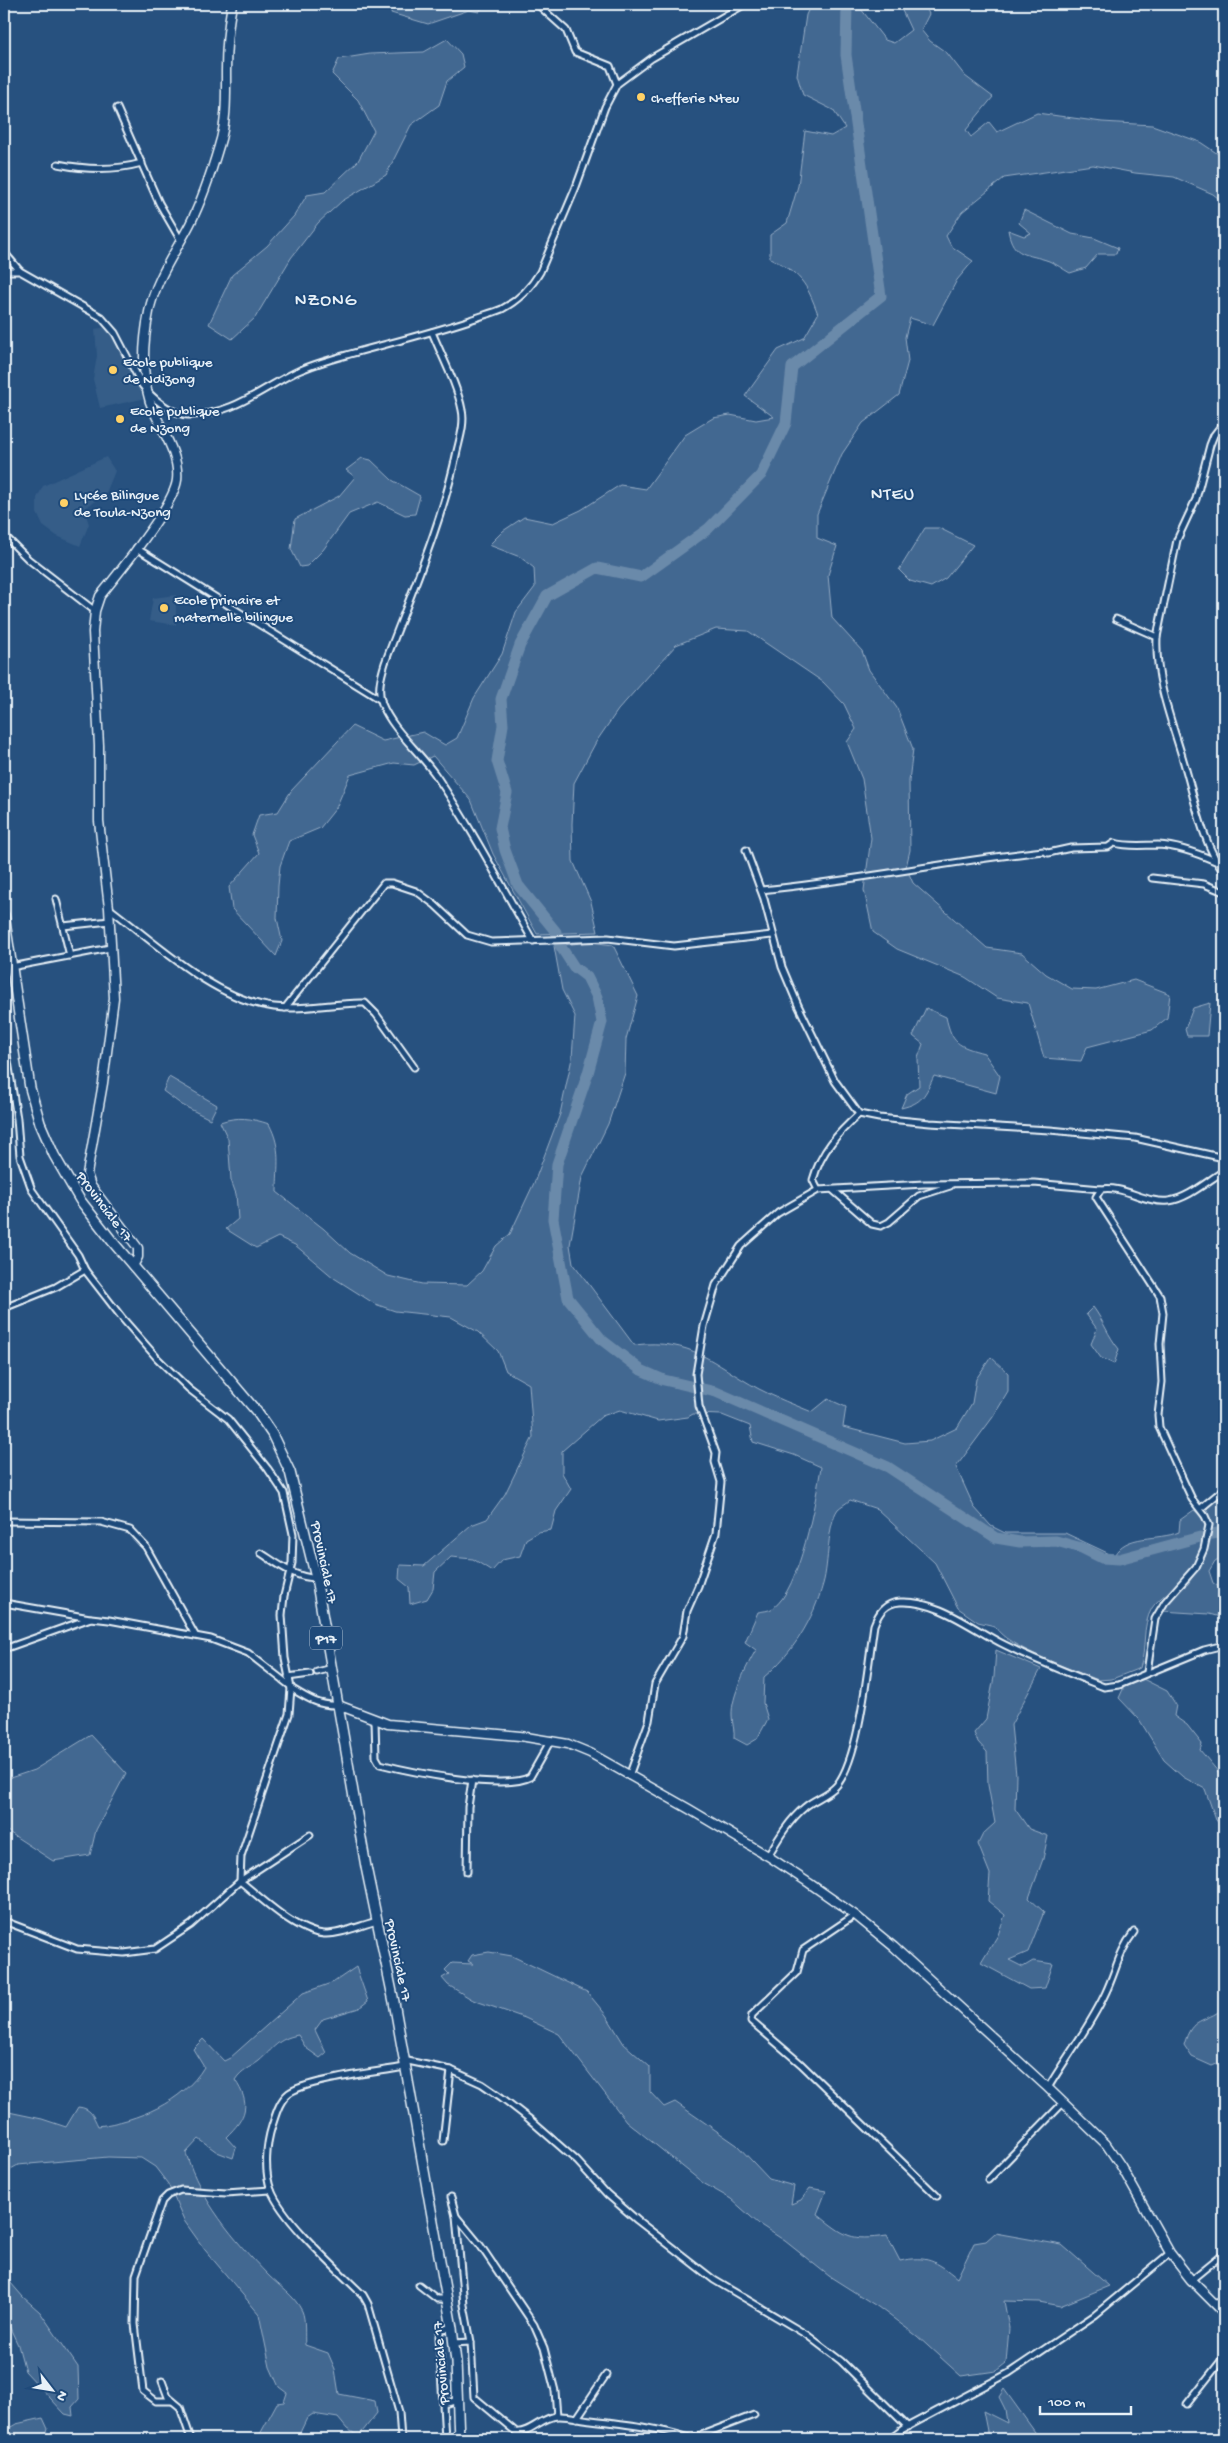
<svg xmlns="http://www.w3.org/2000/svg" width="1228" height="2443" font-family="'Gochi Hand',sans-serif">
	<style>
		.built { fill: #355d88 }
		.green { fill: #436891; stroke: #96acc4 }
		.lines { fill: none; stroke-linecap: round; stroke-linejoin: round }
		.river { stroke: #6b8aaa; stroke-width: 11 }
		.street-casing { stroke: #e8f1f8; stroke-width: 9 }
		.secondary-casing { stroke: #e8f1f8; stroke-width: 11 }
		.primary-casing { stroke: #e8f1f8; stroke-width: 12 }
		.street { stroke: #1f4a7a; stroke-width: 5 }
		.secondary { stroke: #1f4a7a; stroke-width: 8 }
		.primary { stroke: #1f4a7a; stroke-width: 9 }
		.poi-dot { fill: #ffd166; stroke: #1f4a7a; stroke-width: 2 }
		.labels { text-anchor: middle; stroke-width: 4; stroke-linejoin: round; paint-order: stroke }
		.shield { fill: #1f4a7a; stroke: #acbfd2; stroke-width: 1 }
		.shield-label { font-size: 14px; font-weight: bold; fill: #e8f1f8 }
		.poi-label { font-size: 15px; fill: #e8f1f8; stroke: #1f4a7a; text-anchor: start }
		.street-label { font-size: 15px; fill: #e8f1f8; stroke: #1f4a7a }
		.quarter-label { font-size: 18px; letter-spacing: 1px; fill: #e8f1f8; stroke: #1f4a7a }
	</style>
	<rect width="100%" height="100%" fill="#27517f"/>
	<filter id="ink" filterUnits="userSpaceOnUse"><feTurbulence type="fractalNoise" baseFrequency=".02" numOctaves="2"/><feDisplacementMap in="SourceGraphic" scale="10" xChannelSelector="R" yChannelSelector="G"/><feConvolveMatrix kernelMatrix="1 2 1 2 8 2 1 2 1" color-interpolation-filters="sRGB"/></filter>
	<g filter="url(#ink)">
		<g class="built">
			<path d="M 107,327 L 127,360 L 141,392 L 142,399 L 100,408 L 93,379 L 97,356 L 95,329 Z"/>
			<path d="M 106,457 L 115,471 L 106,493 L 84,509 L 89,524 L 80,546 L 57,536 L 43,526 L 37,513 L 37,498 L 43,486 Z"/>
			<path d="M 176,595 L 176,625 L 149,621 L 153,598 Z"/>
		</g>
		<g class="green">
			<path d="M 393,4 L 485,4 L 479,12 L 469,10 L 428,24 L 391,13 Z"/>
			<path d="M 811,4 L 863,4 L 861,9 L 885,40 L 894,43 L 911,30 L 899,4 L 924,4 L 929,14 L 921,30 L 930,41 L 947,53 L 965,76 L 993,97 L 966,130 L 971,137 L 989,122 L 997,132 L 1037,113 L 1102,122 L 1152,125 L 1200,142 L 1224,158 L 1224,203 L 1213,194 L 1174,177 L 1135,173 L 1093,165 L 1004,178 L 962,212 L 946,236 L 951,246 L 973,261 L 957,280 L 933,325 L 910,318 L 905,337 L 908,361 L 899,395 L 863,423 L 842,454 L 817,514 L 817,538 L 837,546 L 828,575 L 832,618 L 862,651 L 869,670 L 897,708 L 913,749 L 909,781 L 910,850 L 906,867 L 913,883 L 987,948 L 1022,953 L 1046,974 L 1072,989 L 1096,990 L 1134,980 L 1170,994 L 1167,1018 L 1152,1030 L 1087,1047 L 1081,1061 L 1044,1058 L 1028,1003 L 997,998 L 965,977 L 897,949 L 873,932 L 864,890 L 871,838 L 862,779 L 847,742 L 856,729 L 844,704 L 823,682 L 748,631 L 716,629 L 676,645 L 618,710 L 596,742 L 574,783 L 572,824 L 573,861 L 591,902 L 598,932 L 537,934 L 493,854 L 471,800 L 433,756 L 414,765 L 394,763 L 350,775 L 336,808 L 320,828 L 289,841 L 280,866 L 278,886 L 277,918 L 282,941 L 276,956 L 232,909 L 229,887 L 259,853 L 252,835 L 259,815 L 278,812 L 291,791 L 352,726 L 383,741 L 423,732 L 445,745 L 457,738 L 474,698 L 502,654 L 516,612 L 535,587 L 534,568 L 520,557 L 489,545 L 503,531 L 524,517 L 553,523 L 581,510 L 620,485 L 646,489 L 685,435 L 713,418 L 730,415 L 756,420 L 774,417 L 745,396 L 778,350 L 804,338 L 818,314 C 806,282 801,274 770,258 L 770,235 L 787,223 L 798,186 L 805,131 L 831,136 L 845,128 L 833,110 L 803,95 L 797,75 L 806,15 Z"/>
			<path d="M 447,39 L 461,54 L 464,67 L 447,81 L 439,105 L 411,125 L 386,175 L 342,201 L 318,223 L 291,258 L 255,318 L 232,339 L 209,324 L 232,275 L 267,246 L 294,216 L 307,195 L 325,192 L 358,161 L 374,131 L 358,100 L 332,74 L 339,59 L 370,54 L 424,52 Z"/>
			<path d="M 1024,210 L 1072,234 L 1094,238 L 1118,248 L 1116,254 L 1098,254 L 1086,268 L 1070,273 C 1063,269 1056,264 1049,261 C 1027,253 1013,258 1008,230 L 1024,236 L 1031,233 L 1019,223 Z"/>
			<path d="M 362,458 L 371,460 L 392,480 L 420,496 L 415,514 L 405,515 L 378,502 L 349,514 L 323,550 L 307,566 L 300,567 L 291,549 L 295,519 L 339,496 L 355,477 L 346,470 Z"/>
			<path d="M 925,528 L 939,528 L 973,545 L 946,578 L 931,587 L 910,581 L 899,570 Z"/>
			<path d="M 590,942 L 613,945 L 638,996 L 626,1039 L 625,1073 L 608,1124 L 582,1177 L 570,1245 L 573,1263 L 634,1345 C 693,1338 711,1363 759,1389 C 776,1398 795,1405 812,1412 L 828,1399 L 846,1407 L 843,1427 L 905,1443 L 930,1441 L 957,1428 L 972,1403 L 976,1379 L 991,1357 L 1008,1373 L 1008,1392 L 993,1417 L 956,1467 L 974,1507 L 991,1526 L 1005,1533 L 1065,1533 L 1114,1556 C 1125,1533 1158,1541 1179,1532 L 1180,1520 L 1194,1510 C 1218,1524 1199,1565 1184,1580 C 1174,1589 1159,1597 1152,1608 C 1141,1627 1147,1649 1140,1668 L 1112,1679 L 1098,1680 C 1075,1670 1004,1647 995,1626 L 978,1622 L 958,1608 L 935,1563 L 877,1509 L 850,1500 C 847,1503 841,1506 838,1509 C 827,1524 829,1564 823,1584 C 813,1620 793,1653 764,1677 L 763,1703 L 768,1719 L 757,1739 L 747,1745 L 734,1738 C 735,1730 732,1724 732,1715 C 731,1697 747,1665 756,1650 L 745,1642 L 758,1612 C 763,1611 769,1611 773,1608 C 800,1590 816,1499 821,1467 L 794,1455 L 753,1442 L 750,1426 L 722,1415 L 693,1414 L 688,1417 L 658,1421 L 620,1410 L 602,1416 L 562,1451 L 562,1473 L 571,1489 L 556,1511 L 551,1530 L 538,1532 L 526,1539 L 520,1556 L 502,1560 L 492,1571 L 473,1559 L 451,1557 L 435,1572 L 433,1589 L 427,1599 L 410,1604 L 409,1587 L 399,1579 L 400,1565 L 424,1566 L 471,1525 L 487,1519 L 505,1494 L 533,1437 L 529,1384 L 506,1371 L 498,1351 L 478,1332 L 451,1317 L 395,1311 L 375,1304 L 334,1278 L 295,1245 L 278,1237 L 256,1248 L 226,1229 L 238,1219 L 236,1194 L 231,1180 L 228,1139 L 220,1122 C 238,1116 251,1118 269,1124 C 282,1148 277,1166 277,1192 L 324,1229 L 350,1253 L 388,1276 L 422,1284 L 467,1285 L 482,1271 L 496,1246 L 510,1234 L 534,1183 L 560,1114 L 572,1058 L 575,1016 L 562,990 L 554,946 Z"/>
			<path d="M 1210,1003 L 1207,1036 L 1187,1036 L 1185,1029 L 1193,1008 Z"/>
			<path d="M 926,1008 L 946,1017 C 952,1044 958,1046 984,1053 L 1000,1076 L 996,1093 L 934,1076 C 925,1095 923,1103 901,1108 L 907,1094 L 919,1086 L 918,1058 L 923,1044 L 913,1036 Z"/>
			<path d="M 169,1077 L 217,1105 L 210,1119 L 182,1105 L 163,1091 Z"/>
			<path d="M 1093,1307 C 1103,1320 1108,1336 1119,1349 L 1114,1364 L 1101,1358 L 1091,1344 L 1097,1329 L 1086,1314 Z"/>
			<path d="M 1224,1492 L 1224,1556 L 1215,1561 L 1209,1571 L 1213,1583 L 1224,1590 L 1224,1618 L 1209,1614 L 1162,1611 L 1177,1592 L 1188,1584 L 1205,1557 L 1213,1524 L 1208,1513 L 1207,1504 Z"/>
			<path d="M 996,1650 L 1041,1669 L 1011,1725 L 1016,1775 L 1015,1809 L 1029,1829 L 1048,1836 L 1043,1859 L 1029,1898 L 1044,1912 L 1028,1952 L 1009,1960 L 1023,1967 L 1033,1961 L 1053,1964 L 1045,1988 L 1029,1989 L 981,1963 L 998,1935 L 1005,1915 L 988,1901 L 990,1874 L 978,1844 L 983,1834 L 995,1823 L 988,1785 L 987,1752 L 978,1742 L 974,1733 L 986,1719 L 994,1677 Z"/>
			<path d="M 1143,1679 L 1167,1691 L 1176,1705 L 1174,1716 L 1187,1725 L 1202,1744 L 1200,1750 L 1224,1779 L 1224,1829 L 1216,1820 L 1205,1789 L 1183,1777 L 1164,1760 L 1139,1719 L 1119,1698 L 1124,1687 Z"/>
			<path d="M 91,1735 L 126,1773 L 96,1830 L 90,1855 L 53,1861 L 4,1829 L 4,1780 L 34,1770 Z"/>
			<path d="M 489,1952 L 512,1956 L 587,1992 L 606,2015 L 624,2044 L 650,2067 L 650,2092 L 664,2107 L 675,2102 L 737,2145 L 769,2179 L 794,2186 L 791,2204 L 801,2200 L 810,2188 L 826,2191 L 817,2214 C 846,2237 850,2241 887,2236 L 900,2261 C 927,2255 936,2261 957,2278 L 974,2243 L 986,2241 L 995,2233 L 1062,2245 L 1109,2286 L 1060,2306 L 1039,2302 L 1004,2301 L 1009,2328 L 1006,2363 L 996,2371 L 961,2376 L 917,2336 L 878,2307 L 829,2276 L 785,2241 L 759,2224 L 731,2199 L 703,2183 L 626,2121 L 559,2034 L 525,2018 L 473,2000 L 448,1985 L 442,1978 L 449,1974 L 445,1970 L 452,1963 L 473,1964 L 468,1961 L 472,1955 Z"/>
			<path d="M 356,1967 L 368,2001 L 359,2008 L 323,2019 L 315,2030 L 326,2053 L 320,2058 L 306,2048 L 298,2035 C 277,2039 274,2048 259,2061 C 249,2069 243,2068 235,2080 C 251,2104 247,2117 226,2137 L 236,2148 L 233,2158 L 217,2152 L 199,2139 L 186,2153 C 200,2200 234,2240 268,2275 C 280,2287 294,2295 302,2311 C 306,2320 304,2335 305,2345 L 328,2353 L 335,2369 L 339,2394 L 375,2401 L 377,2413 L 359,2436 L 347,2429 L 338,2418 L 313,2414 L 307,2418 L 297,2439 L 265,2439 L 259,2436 L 277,2403 L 284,2402 L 287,2393 L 279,2387 L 270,2367 L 259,2314 L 205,2250 L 185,2222 L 168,2184 L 155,2167 L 141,2158 L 108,2157 L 18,2165 L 9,2170 L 4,2184 L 4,2111 L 42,2119 L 66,2127 L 78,2107 C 91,2108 93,2116 98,2126 C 137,2121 183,2102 204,2067 L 193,2049 L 203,2039 L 224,2061 L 230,2058 L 303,1993 L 334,1982 Z"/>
			<path d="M 1224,2008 L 1224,2061 L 1212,2066 L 1192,2057 L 1184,2045 C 1192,2015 1204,2024 1224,2008 Z"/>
			<path d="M 4,2275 L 23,2297 L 40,2312 L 78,2367 L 79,2399 L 72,2407 L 73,2416 L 65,2414 L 25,2371 L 18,2345 L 4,2315 Z"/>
			<path d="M 1004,2389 L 1040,2439 L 992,2439 L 987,2431 L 983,2411 L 1007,2423 L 1005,2409 L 999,2397 Z"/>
			<path d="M 43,2418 L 48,2429 L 45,2439 L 4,2439 L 4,2431 L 16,2424 Z"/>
		</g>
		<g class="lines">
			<g class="river">
				<path d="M 556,932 L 518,885 L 505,850 L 500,828 L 507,793 L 497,761 L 503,725 L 501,699 L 520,645 L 547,596 L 597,568 L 641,577 L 708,529 L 761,475 L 786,423 L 792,367 L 881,296 L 846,55 L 847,4"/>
				<path d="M 559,944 L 574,967 L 587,977 L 597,997 L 602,1022 L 588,1073 L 557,1164 L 553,1219 L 568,1298 L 602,1340 L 641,1370 L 664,1380 L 716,1392 L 888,1467 L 996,1538 L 1020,1542 L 1056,1541 L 1082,1548 L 1102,1558 L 1119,1559 L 1200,1537"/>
				<path d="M 1212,1534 L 1224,1532"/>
			</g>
			<g class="street-casing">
				<g id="street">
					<path d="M 537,4 L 566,30 L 575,52 L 610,66 L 617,84"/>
					<path d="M 117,108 L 159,203 L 181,241"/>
					<path d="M 58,164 C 87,170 113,171 142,163"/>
					<path d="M 4,252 L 20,271"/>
					<path d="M 4,271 L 20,271 L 101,317 L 115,333 L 142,385 C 152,398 171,414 188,415 C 231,416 261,389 296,372 C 313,364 332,359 350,354 C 390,343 431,333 470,320 C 481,316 492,313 502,309 C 519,300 530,289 540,272 L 576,187 L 605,107 L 617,84 L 652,58 L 745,4"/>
					<path d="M 432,332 C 442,357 457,384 462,410 C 465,423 460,438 457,451 C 442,524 411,593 385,663 C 381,676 377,690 382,704 C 393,731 420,752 437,777 C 472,829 502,886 533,941"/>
					<path d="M 1224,422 L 1214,435 L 1210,445 L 1196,499 L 1177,540 L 1157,637 C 1155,682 1172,721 1184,763 C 1195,800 1202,842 1224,873"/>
					<path d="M 4,535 L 28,559 L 95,611"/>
					<path d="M 136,548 L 381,700"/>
					<path d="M 1116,619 L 1157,637"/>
					<path d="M 746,850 L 764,899 L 782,967 L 798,1005 L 835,1081 L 859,1114 L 879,1118 L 930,1123 L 1050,1130 L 1135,1138 L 1224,1158"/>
					<path d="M 1152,878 L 1204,884 L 1224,892"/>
					<path d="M 761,890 C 856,881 949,861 1044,851 L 1048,853 L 1071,848 L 1108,847 L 1114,843 C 1129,847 1143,845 1158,845 C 1178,846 1197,853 1215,861"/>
					<path d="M 56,899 L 70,956"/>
					<path d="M 109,908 C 156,943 214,1000 274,1007 C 304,1011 335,1002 365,1003 L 376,1014 L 414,1067"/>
					<path d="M 63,926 L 110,921"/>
					<path d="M 11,967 L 110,948"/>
					<path d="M 285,1008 L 384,883 L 392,883 L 416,891 L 435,905 L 467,935 L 491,942 L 608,938 L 674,946 L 772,935"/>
					<path d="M 4,1035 L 17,1119 L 20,1156 L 32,1190 L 78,1255 L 85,1270 L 123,1319 L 158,1359 L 189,1389 L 228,1419 L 268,1469 L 284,1493 L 293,1534 L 292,1563 L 284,1596 L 282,1615 L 285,1658 L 291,1688 L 289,1714 L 241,1856 L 240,1881 C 261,1898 296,1932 324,1934 C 340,1935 361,1925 377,1921"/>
					<path d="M 818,1190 L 813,1180 C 821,1151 838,1133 859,1114"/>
					<path d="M 833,1190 L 872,1224 L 881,1226 L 889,1222 L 919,1196 L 950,1186"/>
					<path d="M 4,1308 L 56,1287 L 85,1270"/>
					<path d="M 1200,1509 L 1224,1489"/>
					<path d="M 4,1521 L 101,1522 L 130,1530 L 146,1547 L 195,1635"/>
					<path d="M 261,1553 C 278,1564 295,1578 316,1578"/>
					<path d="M 4,1603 L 90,1618"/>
					<path d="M 4,1649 L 91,1618 L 109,1620 L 211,1639 L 248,1653 L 289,1685"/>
					<path d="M 317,1672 L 332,1668"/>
					<path d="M 1147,1672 L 1155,1619 L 1165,1602 L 1196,1567 L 1204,1549 L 1209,1525 L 1205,1516 L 1192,1499 L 1185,1484 L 1159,1427 L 1158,1415 L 1162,1382 L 1160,1344 L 1163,1313 L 1160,1296 L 1096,1197 L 1101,1189 C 1124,1185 1146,1204 1169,1201 C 1189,1198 1207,1181 1224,1171"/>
					<path d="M 288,1677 L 310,1674"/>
					<path d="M 291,1688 C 307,1698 319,1706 338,1705"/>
					<path d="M 375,1720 L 376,1757 L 380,1764 C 411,1772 504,1791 530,1777 L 551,1740"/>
					<path d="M 629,1776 L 649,1721 L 655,1684 L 683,1636 L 687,1611 L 698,1586 L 716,1533 L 721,1482 L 715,1462 L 716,1453 L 699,1406 L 696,1374 L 704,1326 L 716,1285 L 741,1246 L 778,1213 L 818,1190 L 924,1184 L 1034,1183 L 1101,1189"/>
					<path d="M 768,1856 C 778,1839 789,1820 805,1807 C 814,1799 829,1795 837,1785 C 860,1756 868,1664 874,1625 C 879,1612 885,1603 900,1602 C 939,1600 972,1629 1005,1645 C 1037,1661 1071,1674 1104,1687 L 1119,1685 L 1204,1650 L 1224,1645"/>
					<path d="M 467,1872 L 468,1807 L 472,1780"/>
					<path d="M 855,1915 L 803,1950 L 797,1972 L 752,2015 L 751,2021 L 801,2064 L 937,2196"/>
					<path d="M 4,1921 L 77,1949 L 124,1953 L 155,1949 L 191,1925 L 240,1881 L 310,1835"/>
					<path d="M 403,2060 L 451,2070 L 482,2084 L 501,2097 L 528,2118 L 577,2161 L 607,2194 L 637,2220 L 714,2280 L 807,2335 L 841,2361 L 908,2427"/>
					<path d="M 1048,2088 C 1067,2056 1091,2025 1106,1992 C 1116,1971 1119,1951 1134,1932"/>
					<path d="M 443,2141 L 451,2070"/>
					<path d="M 988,2180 L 1063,2103"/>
					<path d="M 451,2197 L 456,2216 L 464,2305 L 471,2342"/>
					<path d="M 456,2216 L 480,2245 L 534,2325 L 544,2348 L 555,2391 L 557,2416"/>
					<path d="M 1191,2280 L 1224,2253"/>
					<path d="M 419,2285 L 437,2299 L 447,2299"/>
					<path d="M 1213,2303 L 1224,2300"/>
					<path d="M 453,2343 L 471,2342 L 474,2397 L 516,2432 C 529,2434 542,2417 557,2416 C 568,2415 580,2419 591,2420 C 626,2424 659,2428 693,2439"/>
					<path d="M 162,2381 L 168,2397 L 180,2407 L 191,2439"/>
					<path d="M 172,2401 L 156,2401 L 143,2391 L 135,2324 L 136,2275 L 162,2201 L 168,2195 L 181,2190 L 226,2193 L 271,2190"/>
					<path d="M 444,2404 L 458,2400"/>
					<path d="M 1187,2404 L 1224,2357"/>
					<path d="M 577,2418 L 606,2375"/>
					<path d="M 401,2439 L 399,2412 L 368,2304 L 363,2295 C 338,2270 283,2221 271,2190 C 264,2171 266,2145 272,2126 C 276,2114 279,2101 289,2093 C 306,2080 379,2072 404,2067"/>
					<path d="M 445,2439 L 439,2336 L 441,2329 L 452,2328"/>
					<path d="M 691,2439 L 754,2415"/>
					<path d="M 890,2439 L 903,2429 L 1009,2373 L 1095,2315 L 1170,2253"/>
				</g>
			</g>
			<g class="secondary-casing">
				<g id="secondary">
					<path d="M 133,1266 L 138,1257 L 138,1248 L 91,1186 L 87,1174 L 103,1083 L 114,998 L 109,908 L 99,821 L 99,746 L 93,632 L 95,611 L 100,596 C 118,574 174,505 177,480 C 180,453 159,427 150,402 C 141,373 143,342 149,312 C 155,280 175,253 190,224 C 201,202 212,170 219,146 C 227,121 226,97 226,71 C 226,49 228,26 232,4"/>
					<path d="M 338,1705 L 388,1724 L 520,1736 L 568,1744 L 590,1753 L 689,1809 L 768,1856 L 809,1883 L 855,1915 L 894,1947 L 1048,2088 L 1106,2144 L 1121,2166 L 1170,2253 L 1191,2280 L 1224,2313"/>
				</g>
			</g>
			<g class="primary-casing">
				<path id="primary" d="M 4,915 L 30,1088 L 40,1123 L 54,1155 L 80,1200 L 112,1241 L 257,1412 L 272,1434 L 290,1472 L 316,1578 L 366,1867 L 394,2002 L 452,2328 L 456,2362 L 459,2439"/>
			</g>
			<use href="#street" class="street"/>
			<use href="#secondary" class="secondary"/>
			<use href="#primary" class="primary"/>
		</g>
	</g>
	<g class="poi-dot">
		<circle cx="641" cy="97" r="5"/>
		<circle cx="113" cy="370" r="5"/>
		<circle cx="120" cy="419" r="5"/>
		<circle cx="64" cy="503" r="5"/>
		<circle cx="164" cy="608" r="5"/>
	</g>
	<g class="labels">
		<rect class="shield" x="310" y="1626.5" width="32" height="23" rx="4"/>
		<g class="shield-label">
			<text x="326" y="1643">P17</text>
		</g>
		<g class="poi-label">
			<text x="651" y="102">chefferie Nteu</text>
			<text x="123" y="366">Ecole publique<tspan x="123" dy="17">de Ndizong</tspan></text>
			<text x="130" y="415">Ecole publique<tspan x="130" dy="17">de Nzong</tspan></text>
			<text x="74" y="499">Lycée Bilingue<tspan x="74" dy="17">de Toula-Nzong</tspan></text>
			<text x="174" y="604">Ecole primaire et<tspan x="174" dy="17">maternelle bilingue</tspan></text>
		</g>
		<g class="street-label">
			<text transform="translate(105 1206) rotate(53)" y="5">Provinciale 17</text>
			<text transform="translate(325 1562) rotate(78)" y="5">Provinciale 17</text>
			<text transform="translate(399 1960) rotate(78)" y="5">Provinciale 17</text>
			<text transform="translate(440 2363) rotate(-95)" y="5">Provinciale 17</text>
		</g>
		<g class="quarter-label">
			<text x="326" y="305">NZONG</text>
			<text x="893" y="499">NTEU</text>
		</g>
	</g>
	<rect width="1228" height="2443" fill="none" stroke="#1f4a7a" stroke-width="20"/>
	<rect x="10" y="10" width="1208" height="2423" fill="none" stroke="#e8f1f8" stroke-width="2" filter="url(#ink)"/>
	<g transform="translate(52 2390) rotate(121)" stroke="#1f4a7a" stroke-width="4" paint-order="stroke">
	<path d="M0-4L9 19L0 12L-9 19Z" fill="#e8f1f8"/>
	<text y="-8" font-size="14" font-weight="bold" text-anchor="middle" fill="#e8f1f8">N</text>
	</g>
	<path d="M1040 2406v8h91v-8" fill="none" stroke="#e8f1f8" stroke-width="2.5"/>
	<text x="1048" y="2406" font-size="15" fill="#e8f1f8" stroke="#1f4a7a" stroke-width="4" paint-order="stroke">100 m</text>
</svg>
